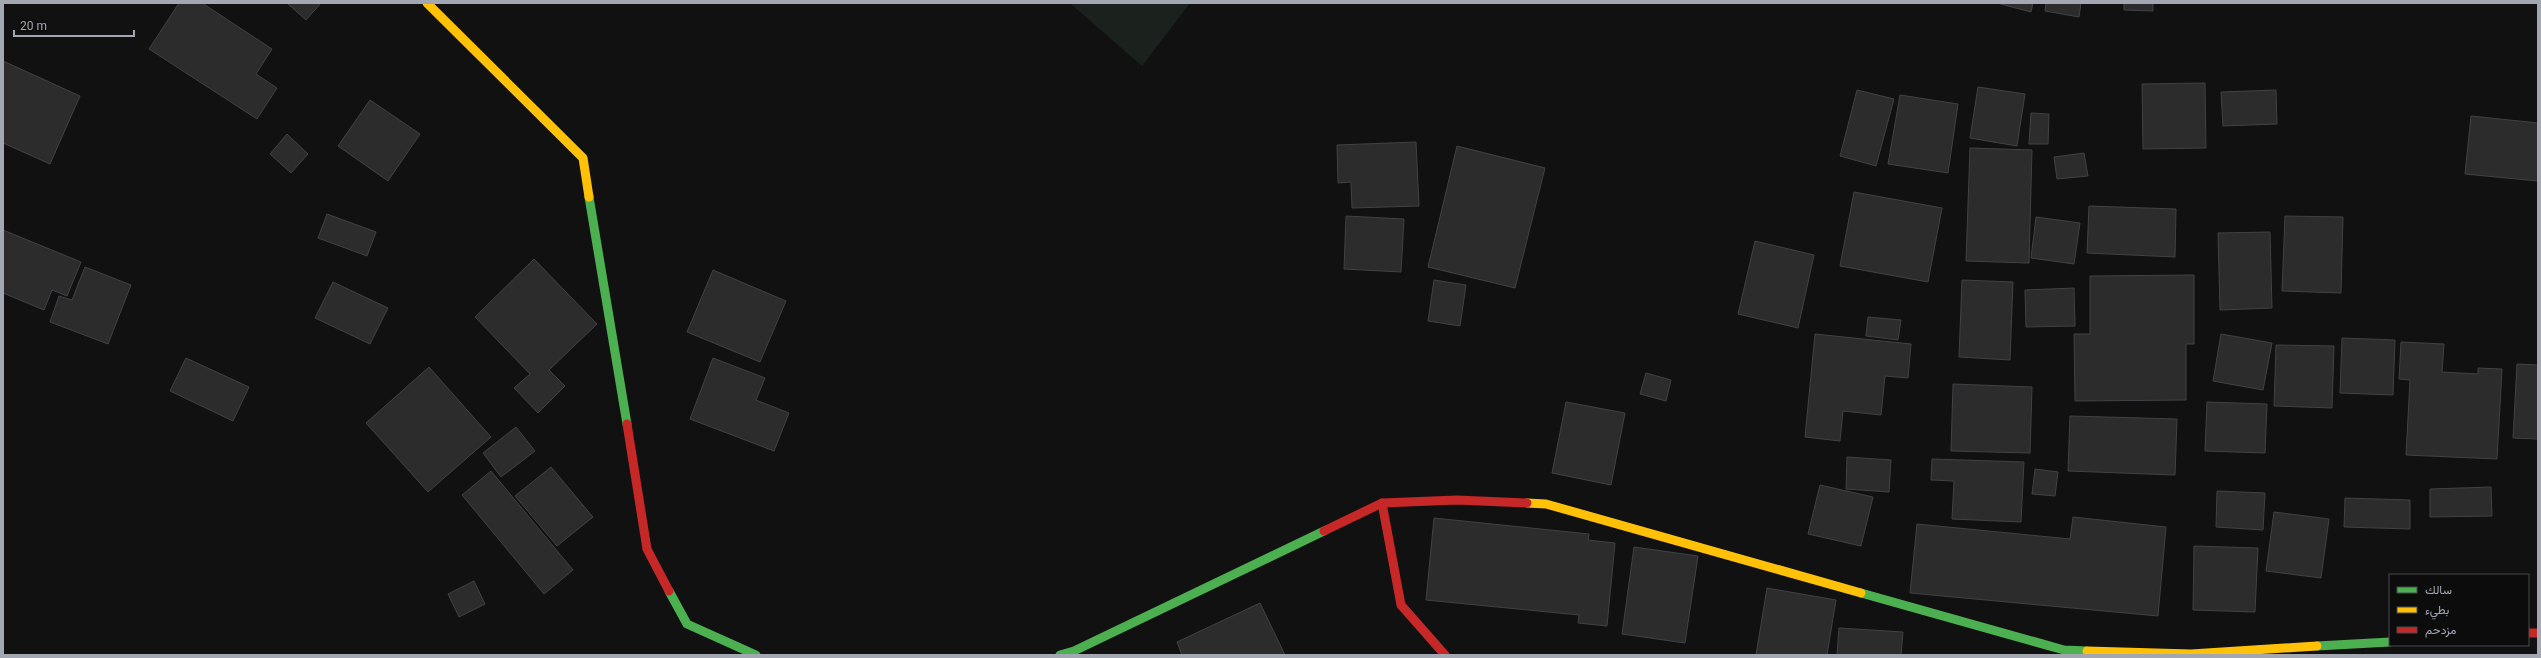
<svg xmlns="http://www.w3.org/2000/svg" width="2541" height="658" font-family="Roboto,Vazirmatn,sans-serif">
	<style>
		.green { fill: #1b211c }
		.building { fill: #2c2c2d; stroke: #414245 }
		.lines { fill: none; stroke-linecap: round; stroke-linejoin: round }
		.fast { stroke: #4caf50; stroke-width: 9 }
		.slow { stroke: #ffc107; stroke-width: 9 }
		.jam { stroke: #c62828; stroke-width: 9 }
	</style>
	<rect width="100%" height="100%" fill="#111112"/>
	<path class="green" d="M 1070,3 L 1190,3 L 1142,66 Z"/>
	<g class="building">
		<path d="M 179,3 L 202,3 L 272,49 L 256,74 L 277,88 L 257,119 L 149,49 Z"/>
		<path d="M 287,3 L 321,3 L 306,20 Z"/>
		<path d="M 1997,3 L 2033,3 L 2031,12 Z"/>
		<path d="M 2046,3 L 2081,3 L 2079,17 L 2045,11 Z"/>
		<path d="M 2124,3 L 2153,3 L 2153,11 L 2124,10 Z"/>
		<path d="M 3,61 L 80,96 L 50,164 L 3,143 Z"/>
		<path d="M 2205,83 L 2206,148 L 2143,149 L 2142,84 Z"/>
		<path d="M 1978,87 L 2025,94 L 2017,146 L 1970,138 Z"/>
		<path d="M 1857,90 L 1894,99 L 1876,166 L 1840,156 Z"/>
		<path d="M 2276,90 L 2277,124 L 2223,126 L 2221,92 Z"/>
		<path d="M 1900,95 L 1958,104 L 1948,173 L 1888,164 Z"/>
		<path d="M 370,100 L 420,134 L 388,181 L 338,146 Z"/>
		<path d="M 2031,113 L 2049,114 L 2048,144 L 2029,144 Z"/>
		<path d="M 2471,116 L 2538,123 L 2538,181 L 2465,174 Z"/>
		<path d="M 287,134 L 308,154 L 291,173 L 270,154 Z"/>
		<path d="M 1416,142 L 1419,206 L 1352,208 L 1351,182 L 1338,183 L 1337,145 Z"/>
		<path d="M 1457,146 L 1545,168 L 1515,288 L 1428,267 Z"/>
		<path d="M 1970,148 L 2032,150 L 2029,263 L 1966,261 Z"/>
		<path d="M 2084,153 L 2088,176 L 2057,179 L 2054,157 Z"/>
		<path d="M 1854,192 L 1942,208 L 1928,282 L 1840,266 Z"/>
		<path d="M 2089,206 L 2176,209 L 2175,257 L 2087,253 Z"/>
		<path d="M 327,214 L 376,232 L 367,256 L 318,238 Z"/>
		<path d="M 1346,216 L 1404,219 L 1401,272 L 1344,269 Z"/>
		<path d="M 2285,216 L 2343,217 L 2341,293 L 2282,291 Z"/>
		<path d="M 2036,217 L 2080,223 L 2074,264 L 2031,258 Z"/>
		<path d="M 3,230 L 81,262 L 67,296 L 52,290 L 44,310 L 3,293 Z"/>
		<path d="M 2270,232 L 2272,308 L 2220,310 L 2218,233 Z"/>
		<path d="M 1755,241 L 1814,255 L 1798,328 L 1738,314 Z"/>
		<path d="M 534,259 L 597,324 L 549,370 L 565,386 L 538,413 L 514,388 L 530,374 L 475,317 Z"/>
		<path d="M 85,267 L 131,285 L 108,344 L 50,322 L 59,296 L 72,300 Z"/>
		<path d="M 713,270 L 786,301 L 760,362 L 687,332 Z"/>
		<path d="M 2194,275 L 2194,344 L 2186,344 L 2186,400 L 2075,401 L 2074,334 L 2090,334 L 2090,276 Z"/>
		<path d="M 1434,280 L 1466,285 L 1460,326 L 1428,321 Z"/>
		<path d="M 1962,280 L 2013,282 L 2010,360 L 1959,357 Z"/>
		<path d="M 333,282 L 388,308 L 370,344 L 315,318 Z"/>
		<path d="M 2074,288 L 2075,326 L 2026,327 L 2025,290 Z"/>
		<path d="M 1868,317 L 1901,320 L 1898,340 L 1866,336 Z"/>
		<path d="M 1815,334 L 1911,344 L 1908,378 L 1885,376 L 1881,415 L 1843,411 L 1840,441 L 1805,437 Z"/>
		<path d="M 2221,334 L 2272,343 L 2263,390 L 2213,381 Z"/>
		<path d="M 2342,338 L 2395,340 L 2393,395 L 2340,393 Z"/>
		<path d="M 2401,342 L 2444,344 L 2442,372 L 2478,374 L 2478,368 L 2502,369 L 2497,459 L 2406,455 L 2410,380 L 2399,379 Z"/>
		<path d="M 2276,345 L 2334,346 L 2332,408 L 2274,406 Z"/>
		<path d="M 186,358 L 249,387 L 233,421 L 170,391 Z"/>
		<path d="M 713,358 L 765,378 L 756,400 L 789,413 L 774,451 L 690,419 Z"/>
		<path d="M 2517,364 L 2538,365 L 2538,439 L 2513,438 Z"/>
		<path d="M 429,367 L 491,437 L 428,492 L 366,423 Z"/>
		<path d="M 1646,373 L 1671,380 L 1666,401 L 1640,394 Z"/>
		<path d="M 1953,384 L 2032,387 L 2030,453 L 1951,451 Z"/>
		<path d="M 1566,402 L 1625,413 L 1611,485 L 1552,473 Z"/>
		<path d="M 2207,402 L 2267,404 L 2265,453 L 2205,451 Z"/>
		<path d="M 2070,416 L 2177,419 L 2175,475 L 2068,471 Z"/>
		<path d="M 516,427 L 535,451 L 501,477 L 483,453 Z"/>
		<path d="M 1847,457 L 1891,460 L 1889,492 L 1846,489 Z"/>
		<path d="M 1932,459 L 2024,462 L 2021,522 L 1952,519 L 1954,481 L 1931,480 Z"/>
		<path d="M 551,467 L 593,517 L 557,546 L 515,496 Z"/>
		<path d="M 2035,469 L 2058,472 L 2055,496 L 2032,494 Z"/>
		<path d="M 491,471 L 573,570 L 544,594 L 462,495 Z"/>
		<path d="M 1820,485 L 1873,497 L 1861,546 L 1808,534 Z"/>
		<path d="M 2491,487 L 2492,516 L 2430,517 L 2430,489 Z"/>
		<path d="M 2217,491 L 2265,493 L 2263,530 L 2216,527 Z"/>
		<path d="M 2345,498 L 2410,500 L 2410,529 L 2344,527 Z"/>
		<path d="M 2274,512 L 2329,519 L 2321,578 L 2266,571 Z"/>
		<path d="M 2073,517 L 2166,527 L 2158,616 L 1910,593 L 1917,524 L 2070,539 Z"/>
		<path d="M 1434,518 L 1589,534 L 1588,540 L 1615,543 L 1607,626 L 1578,623 L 1579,615 L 1426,600 Z"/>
		<path d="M 2194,546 L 2258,548 L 2255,612 L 2193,610 Z"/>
		<path d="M 1634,547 L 1698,556 L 1685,643 L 1622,634 Z"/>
		<path d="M 474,581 L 485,604 L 459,617 L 448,594 Z"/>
		<path d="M 1767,588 L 1836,600 L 1827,655 L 1756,655 Z"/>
		<path d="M 1260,603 L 1285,655 L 1182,655 L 1177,642 Z"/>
		<path d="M 1839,628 L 1903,632 L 1901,655 L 1837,655 Z"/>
	</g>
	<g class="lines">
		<g class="fast">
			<path d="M 589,197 L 627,424"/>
			<path d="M 669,591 L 687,624 L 756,655"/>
			<path d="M 1861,593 L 2064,650 L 2087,651"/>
			<path d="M 2317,646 L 2390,642"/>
			<path d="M 1060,655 L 1074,651 L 1324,531"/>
		</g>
		<g class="slow">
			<path d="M 427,3 L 583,158 L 589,197"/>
			<path d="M 1527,503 L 1546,504 L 1861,593"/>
			<path d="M 2087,651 L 2191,654 L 2317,646"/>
		</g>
		<g class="jam">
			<path d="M 627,424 L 647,549 L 669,591"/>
			<path d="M 1382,503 L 1401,605 L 1445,655"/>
			<path d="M 1324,531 L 1382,503 L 1457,500 L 1527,503"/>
			<path d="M 2528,633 L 2538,633"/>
		</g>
	</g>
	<rect width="2541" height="658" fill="none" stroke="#a3a7b2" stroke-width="8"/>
	<rect x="2389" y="574" width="140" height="72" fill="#0c0c0d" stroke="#484a4f"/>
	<rect x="2397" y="587" width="20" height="6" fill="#4caf50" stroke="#484a4f"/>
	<text x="2425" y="594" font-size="12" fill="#a3a7b2">سالك</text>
	<rect x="2397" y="607" width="20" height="6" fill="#ffc107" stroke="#484a4f"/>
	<text x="2425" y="614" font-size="12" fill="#a3a7b2">بطيء</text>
	<rect x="2397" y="627" width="20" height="6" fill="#c62828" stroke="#484a4f"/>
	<text x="2425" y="634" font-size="12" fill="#a3a7b2">مزدحم</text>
	<path d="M14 30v6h120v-6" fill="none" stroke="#a3a7b2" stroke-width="2"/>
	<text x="20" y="30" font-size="12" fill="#a3a7b2" stroke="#0c0c0d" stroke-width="3" paint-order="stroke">20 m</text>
</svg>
